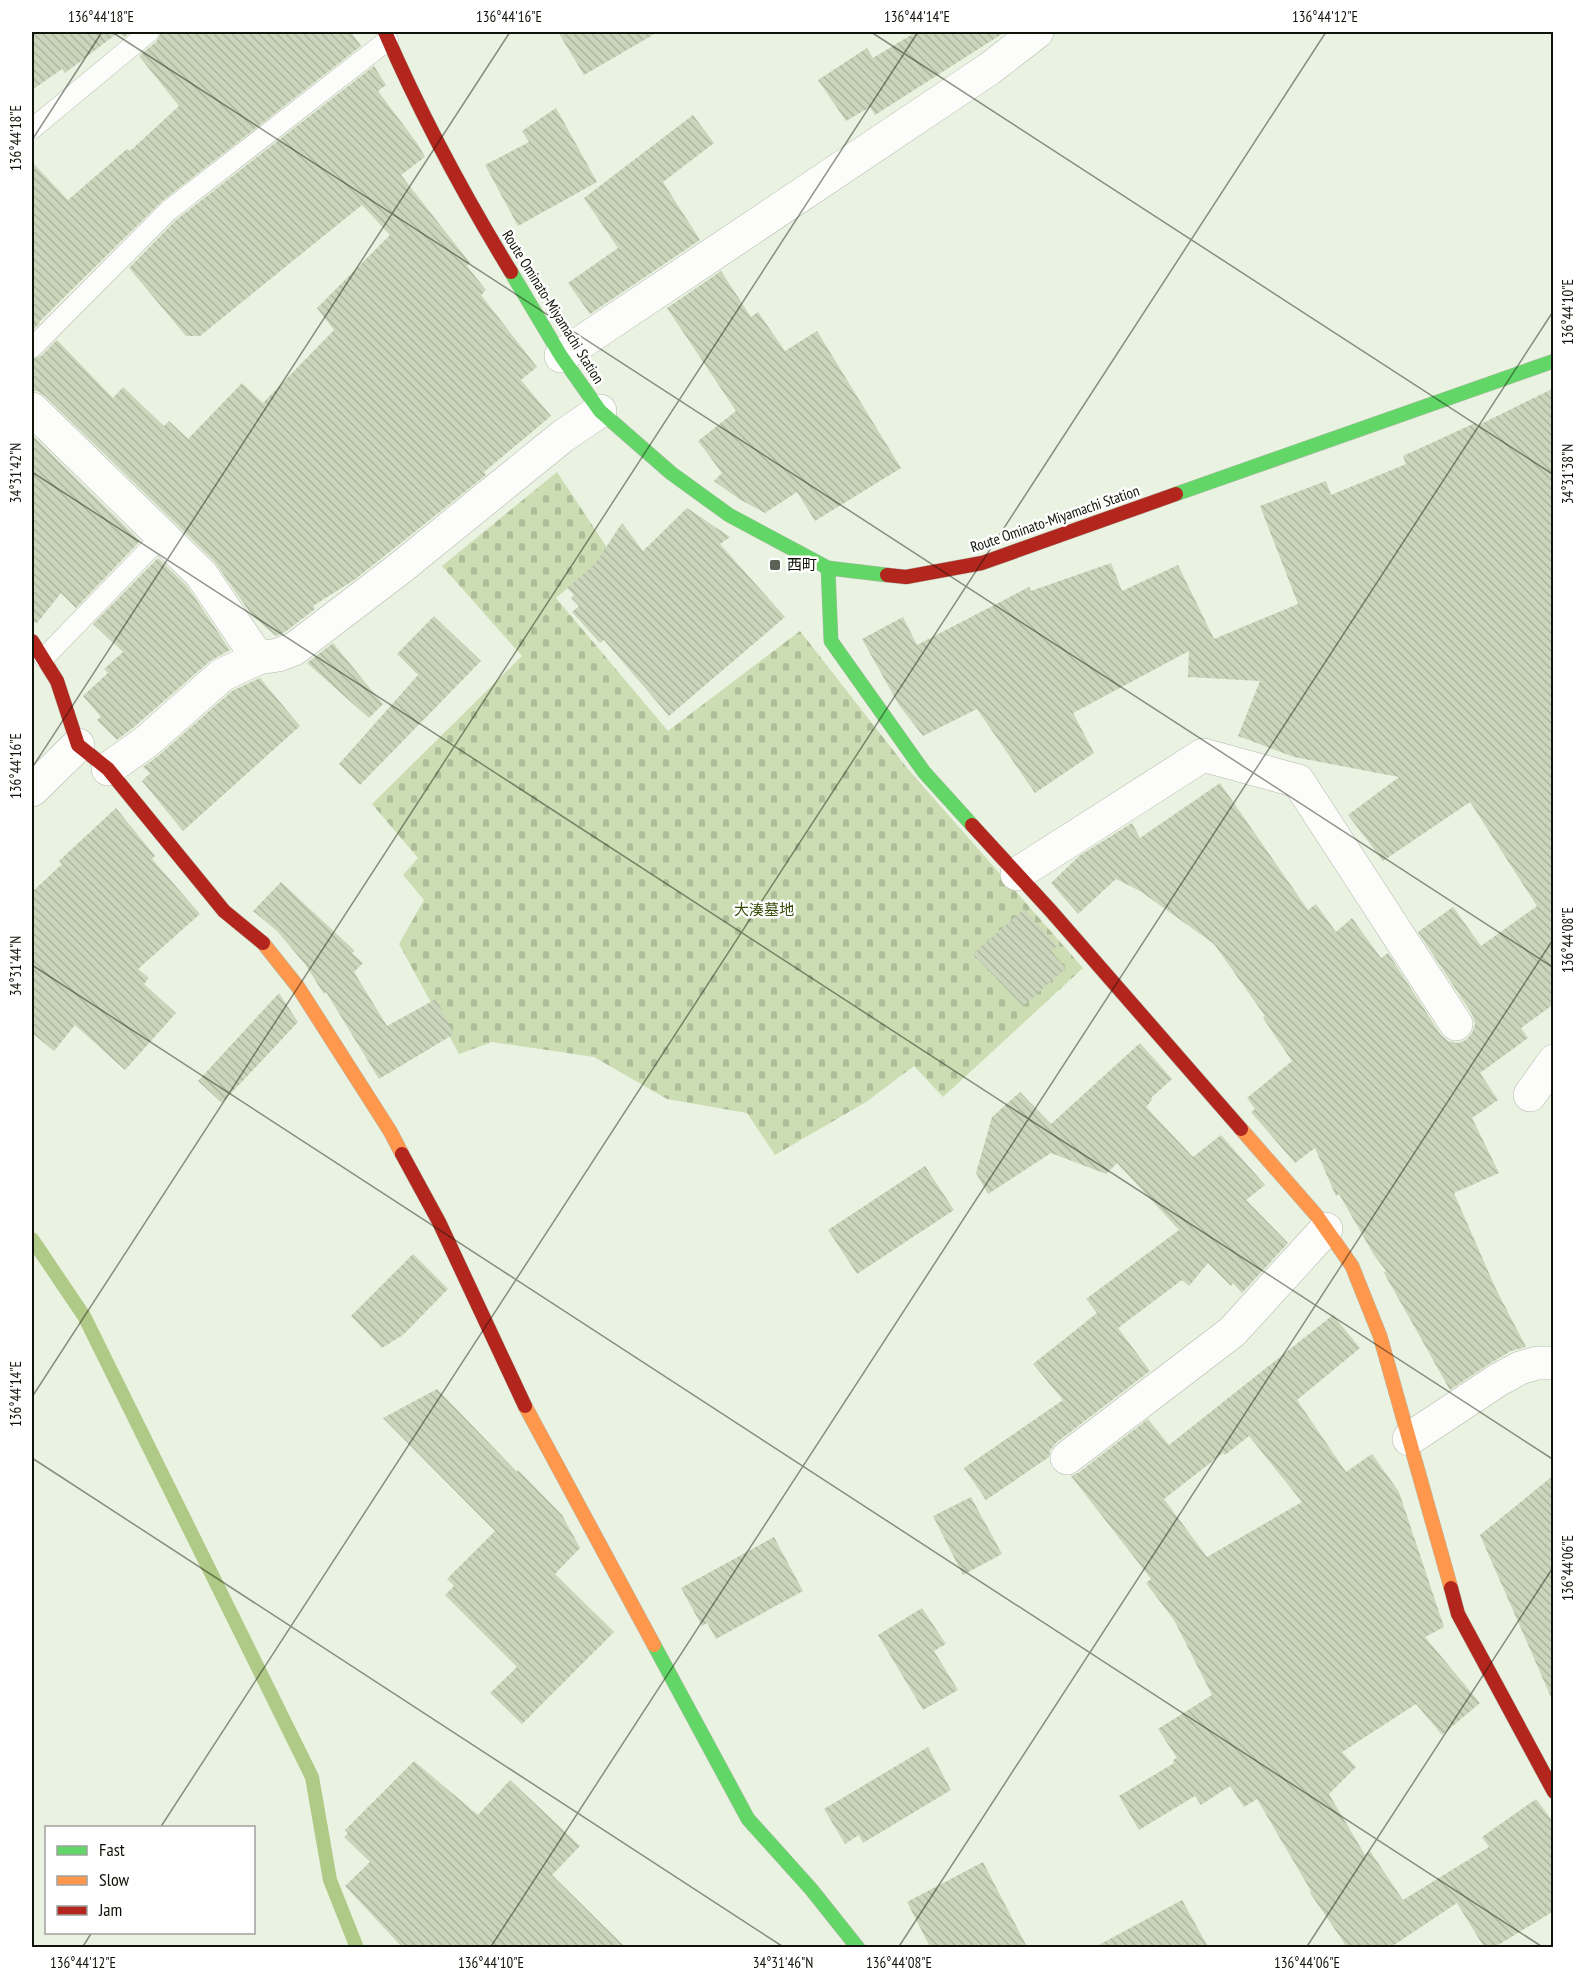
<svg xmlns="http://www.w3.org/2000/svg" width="1585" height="1979" font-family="'PT Sans Narrow','Noto Sans JP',sans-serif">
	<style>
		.cemetery { fill: url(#cemetery-stones) }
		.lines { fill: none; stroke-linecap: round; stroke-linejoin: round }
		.stream { stroke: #afc986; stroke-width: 14 }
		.building { fill: url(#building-back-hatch); fill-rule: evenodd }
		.lane-casing { stroke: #b2b8ab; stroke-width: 21 }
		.street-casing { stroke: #b2b8ab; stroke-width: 34 }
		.fast-casing { stroke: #b2b8ab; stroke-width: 15 }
		.slow-casing { stroke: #b2b8ab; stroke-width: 15 }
		.jam-casing { stroke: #b2b8ab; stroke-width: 15 }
		.lane { stroke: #fcfdfa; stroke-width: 20 }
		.street { stroke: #fcfdfa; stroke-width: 33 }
		.fast { stroke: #63d668; stroke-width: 14 }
		.slow { stroke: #ff974d; stroke-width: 14 }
		.jam { stroke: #b3261e; stroke-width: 14 }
		.ticks { fill: none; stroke: #0f1309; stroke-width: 1.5; stroke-opacity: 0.45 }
		.poi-dot { fill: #5c6155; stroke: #fff; stroke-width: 2 }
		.labels { text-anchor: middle; stroke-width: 5; stroke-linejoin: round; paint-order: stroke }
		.street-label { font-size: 15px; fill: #0f1309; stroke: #fff }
		.poi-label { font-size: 15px; fill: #0f1309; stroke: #fff; text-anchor: start }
		.park-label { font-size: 15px; fill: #364b08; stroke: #fff }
		.neatline { fill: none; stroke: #0f1309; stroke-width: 2 }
		.ticks-label { font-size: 15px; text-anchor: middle; fill: #0f1309 }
	</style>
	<defs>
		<pattern id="cemetery-stones" width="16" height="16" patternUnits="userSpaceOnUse" patternTransform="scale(1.5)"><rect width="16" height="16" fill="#ccddb3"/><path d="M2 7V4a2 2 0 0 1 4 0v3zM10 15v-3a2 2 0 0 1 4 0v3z" fill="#aebd99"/></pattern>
		<pattern id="building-back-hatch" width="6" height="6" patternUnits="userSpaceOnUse" patternTransform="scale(1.5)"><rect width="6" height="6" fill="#cbd5bc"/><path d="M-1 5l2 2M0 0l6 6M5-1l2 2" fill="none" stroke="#adb6a0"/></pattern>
	</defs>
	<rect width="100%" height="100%" fill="#eaf2e1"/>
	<path class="cemetery" d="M 557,472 L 610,552 L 556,598 L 668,731 L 800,631 L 907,768 L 1083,968 L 943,1097 L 914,1066 L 866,1102 L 775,1155 L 747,1113 L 667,1099 L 594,1057 L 492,1042 L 459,1054 L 399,944 L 424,900 L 403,875 L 418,858 L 372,804 L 522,656 L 442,566 Z"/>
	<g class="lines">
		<path class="stream" d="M 32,1239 L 84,1316 L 312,1777 L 330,1880 L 357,1948"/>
	</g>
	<g class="building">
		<path d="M 32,32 L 131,32 L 124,37 L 119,32 L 65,73 L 62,69 L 32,90 Z"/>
		<path d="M 161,32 L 351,32 L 361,46 L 161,202 L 39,322 L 40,323 L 32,331 L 32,162 L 68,200 L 127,149 L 130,151 L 179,106 L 139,56 L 157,41 Z"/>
		<path d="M 558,32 L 658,32 L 584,75 Z"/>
		<path d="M 916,32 L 1005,32 L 875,115 L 870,107 L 846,121 L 818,80 L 867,48 L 873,58 Z"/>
		<path d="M 374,66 L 386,85 L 378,91 L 417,143 L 425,157 L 401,175 L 470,263 L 467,266 L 486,290 L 481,295 L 537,367 L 521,380 L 551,416 L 484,472 L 486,475 L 387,554 L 354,580 L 313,606 L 315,609 L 285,632 L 276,636 L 251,614 L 214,561 L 45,396 L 37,391 L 32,391 L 32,360 L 41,356 L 57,340 L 113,398 L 123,387 L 164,426 L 169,421 L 188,439 L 242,383 L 263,403 L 334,330 L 317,308 L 390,235 L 362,205 L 200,336 L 186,336 L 129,268 L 176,220 Z"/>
		<path d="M 556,108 L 597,182 L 518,226 L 485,165 L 529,142 L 522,131 Z"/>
		<path d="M 693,115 L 714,143 L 663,182 L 700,240 L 590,314 L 568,283 L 618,248 L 584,198 Z"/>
		<path d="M 721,271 L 751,317 L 758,312 L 785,351 L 817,331 L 901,468 L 815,521 L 797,492 L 765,513 L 739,499 L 714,481 L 722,473 L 698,441 L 736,411 L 667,308 Z"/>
		<path d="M 1554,388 L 1554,1004 L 1521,1028 L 1528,1038 L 1480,1073 L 1498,1100 L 1472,1118 L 1499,1173 L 1454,1193 L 1495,1287 L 1526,1347 L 1511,1351 L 1489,1364 L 1450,1390 L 1384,1273 L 1386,1271 L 1374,1255 L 1339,1194 L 1336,1196 L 1315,1148 L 1295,1163 L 1251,1112 L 1255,1109 L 1247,1098 L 1292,1061 L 1263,1018 L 1265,1016 L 1214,944 L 1140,891 L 1116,879 L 1078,914 L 1051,883 L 1079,856 L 1132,823 L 1140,838 L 1220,783 L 1308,910 L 1316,904 L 1336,932 L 1352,918 L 1381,958 L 1388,953 L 1441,1035 L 1448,1041 L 1458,1043 L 1466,1040 L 1472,1033 L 1475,1024 L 1472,1014 L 1418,932 L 1453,907 L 1481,946 L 1537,906 L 1470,802 L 1383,861 L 1348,815 L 1399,777 L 1294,757 L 1238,736 L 1260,681 L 1188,677 L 1189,651 L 1073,713 L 1094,753 L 1035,793 L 977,709 L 923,736 L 899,705 L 862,639 L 903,617 L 917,645 L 1029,587 L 1031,591 L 1111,563 L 1122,591 L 1178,565 L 1214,639 L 1298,604 L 1260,506 L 1326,481 L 1331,495 L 1406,464 L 1403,456 L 1475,423 L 1477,426 Z"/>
		<path d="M 32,435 L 140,541 L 76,608 L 61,593 L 37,623 L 32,622 Z"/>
		<path d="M 687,508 L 730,537 L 720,544 L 785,617 L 669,716 L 604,640 L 600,643 L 572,612 L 579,606 L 571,598 L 574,595 L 567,588 L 595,564 L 622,523 L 643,551 Z"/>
		<path d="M 158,558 L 187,586 L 230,650 L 210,661 L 134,727 L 117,740 L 97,720 L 101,717 L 83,696 L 108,673 L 104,669 L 123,652 L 93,624 Z"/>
		<path d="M 434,616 L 481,661 L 360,785 L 339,764 L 418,675 L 397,654 Z"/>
		<path d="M 333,643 L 383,704 L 369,718 L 307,663 Z"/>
		<path d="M 260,678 L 300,726 L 183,831 L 142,781 L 150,773 L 143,767 L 158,756 L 232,691 Z"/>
		<path d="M 116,808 L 155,856 L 152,859 L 200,914 L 138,969 L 149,978 L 144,984 L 176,1013 L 125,1070 L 75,1025 L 54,1051 L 32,1033 L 32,892 L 62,864 L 59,861 Z"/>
		<path d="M 281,882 L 355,951 L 352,953 L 363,963 L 354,972 L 387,1026 L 436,999 L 454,1034 L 379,1079 L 326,992 L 324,994 L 305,964 L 277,931 L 253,911 Z"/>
		<path d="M 1024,909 L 1057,946 L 1051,951 L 1066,968 L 1023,1006 L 973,954 Z"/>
		<path d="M 279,993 L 298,1022 L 222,1103 L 198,1081 Z"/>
		<path d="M 1140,1043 L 1172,1079 L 1151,1098 L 1152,1100 L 1146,1107 L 1193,1157 L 1221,1135 L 1265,1185 L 1246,1200 L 1288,1243 L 1242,1293 L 1233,1283 L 1231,1286 L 1208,1263 L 1189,1286 L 1182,1280 L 1118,1328 L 1150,1371 L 1056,1443 L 1050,1450 L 1049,1457 L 986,1500 L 964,1468 L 1063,1400 L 1033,1364 L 1097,1313 L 1086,1299 L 1179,1230 L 1117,1163 L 1106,1174 L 1051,1153 L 988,1194 L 976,1173 L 992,1117 L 1020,1092 L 1051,1124 Z"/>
		<path d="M 925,1166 L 954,1210 L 857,1274 L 828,1230 Z"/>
		<path d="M 413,1254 L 448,1289 L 403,1335 L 382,1348 L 351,1316 Z"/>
		<path d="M 1333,1315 L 1360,1348 L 1297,1400 L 1346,1472 L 1372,1454 L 1399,1492 L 1444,1627 L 1425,1637 L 1480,1703 L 1442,1735 L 1416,1704 L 1342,1752 L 1356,1767 L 1329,1794 L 1365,1855 L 1370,1851 L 1403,1900 L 1489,1847 L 1482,1837 L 1536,1799 L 1554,1823 L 1554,1911 L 1495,1947 L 1484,1947 L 1457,1903 L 1391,1947 L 1347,1947 L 1310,1893 L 1311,1891 L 1257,1799 L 1244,1807 L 1230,1786 L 1201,1805 L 1195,1796 L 1139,1830 L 1119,1796 L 1174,1763 L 1173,1760 L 1177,1758 L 1158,1729 L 1212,1695 L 1174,1620 L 1146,1583 L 1151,1579 L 1071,1476 L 1078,1473 L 1148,1419 L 1169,1445 ZM 1249,1436 L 1302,1502 L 1207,1557 L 1164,1499 L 1223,1453 L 1225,1455 Z"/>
		<path d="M 437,1389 L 517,1472 L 518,1470 L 562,1515 L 580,1548 L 555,1574 L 614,1632 L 522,1724 L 490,1693 L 517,1667 L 445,1595 L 454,1586 L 447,1579 L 495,1531 L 383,1418 Z"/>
		<path d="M 1554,1475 L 1554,1704 L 1480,1535 Z"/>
		<path d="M 971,1497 L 1002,1554 L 963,1575 L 933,1516 Z"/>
		<path d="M 774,1537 L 803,1591 L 716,1639 L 707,1623 L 702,1626 L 681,1588 Z"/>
		<path d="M 922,1608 L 946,1644 L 934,1651 L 958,1690 L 923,1710 L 878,1635 Z"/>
		<path d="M 928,1747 L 951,1790 L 863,1843 L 859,1835 L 845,1844 L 824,1809 Z"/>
		<path d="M 414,1761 L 478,1815 L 510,1780 L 580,1846 L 552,1875 L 625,1947 L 402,1947 L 345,1886 L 370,1862 L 344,1837 L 348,1833 L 345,1830 Z"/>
		<path d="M 983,1862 L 1027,1947 L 930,1947 L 907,1902 Z"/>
		<path d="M 1182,1900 L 1208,1947 L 1095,1947 Z"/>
	</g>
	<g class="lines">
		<g class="lane-casing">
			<g id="lane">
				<path d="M 32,129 L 149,32"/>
				<path d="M 32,348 L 168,211 L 388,40"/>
				<path d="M 44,658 L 163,535"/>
			</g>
		</g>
		<g class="street-casing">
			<g id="street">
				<path d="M 561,356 L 989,69 L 1037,32"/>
				<path d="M 32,409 L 201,574 L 258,658"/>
				<path d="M 108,769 L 146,742 L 222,675 L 258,658 L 278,655 L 294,649 L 399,569 L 563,436 L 600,411"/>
				<path d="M 32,790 L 78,745"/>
				<path d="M 1017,874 L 1203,755 L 1298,781 L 1456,1024"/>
				<path d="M 1530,1095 L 1554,1061"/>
				<path d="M 1409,1439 L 1498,1380 L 1520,1368 L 1537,1363 L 1554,1363"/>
				<path d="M 1067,1458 L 1232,1332 L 1326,1229"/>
			</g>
		</g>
		<g class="fast-casing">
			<g id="fast">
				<path d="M 511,272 L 561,356 L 600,411 L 671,473 L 729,515 L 828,568 L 887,575"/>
				<path d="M 1176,494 L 1554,361"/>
				<path d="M 828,568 L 831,641 L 924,772 L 972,825"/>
				<path d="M 654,1645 L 748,1819 L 811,1889 L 858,1948"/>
			</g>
		</g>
		<g class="slow-casing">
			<g id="slow">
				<path d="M 263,943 L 298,987 L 390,1131 L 402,1154"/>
				<path d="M 1241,1129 L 1317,1216 L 1352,1266 L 1380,1336 L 1451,1588"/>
				<path d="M 525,1406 L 654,1645"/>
			</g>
		</g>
		<g class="jam-casing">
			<g id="jam">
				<path d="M 385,32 C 421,115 464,195 511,272"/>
				<path d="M 887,575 L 906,577 L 982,563 L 1176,494"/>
				<path d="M 32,641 L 57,681 L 78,745 L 108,769 L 224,911 L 263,943"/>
				<path d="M 972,825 L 1051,911 L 1241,1129"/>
				<path d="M 402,1154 L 439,1222 L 525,1406"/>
				<path d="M 1451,1588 L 1458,1614 L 1554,1792"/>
			</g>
		</g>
		<use href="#lane" class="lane"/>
		<use href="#street" class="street"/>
		<use href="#fast" class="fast"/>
		<use href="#slow" class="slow"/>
		<use href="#jam" class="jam"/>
	</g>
	<path class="ticks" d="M 112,32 L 1554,968M 871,32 L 1554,475M 32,140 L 102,32M 32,472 L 1554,1460M 32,768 L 510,32M 32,965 L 1544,1948M 32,1397 L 918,32M 32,1458 L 785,1948M 160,1828 L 1326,32M 82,1948 L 92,1932M 490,1948 L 1554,310M 898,1948 L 1554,938M 1306,1948 L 1554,1566"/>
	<rect class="poi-dot" x="769" y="559" width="12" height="12" rx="3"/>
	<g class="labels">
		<g class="street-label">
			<text transform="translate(553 307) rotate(58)" y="5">Route Ominato-Miyamachi Station</text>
			<text transform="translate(1055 519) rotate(-19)" y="5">Route Ominato-Miyamachi Station</text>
		</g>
		<g class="poi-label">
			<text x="787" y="570">西町</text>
		</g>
		<g class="park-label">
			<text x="764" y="915">大湊墓地</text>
		</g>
	</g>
	<rect width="1585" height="1979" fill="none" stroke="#ffffff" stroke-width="66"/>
	<rect x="45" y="1826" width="210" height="108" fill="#ffffff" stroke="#9fa19d" stroke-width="1.5"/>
	<rect x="57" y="1846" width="30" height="9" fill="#63d668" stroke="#9fa19d" stroke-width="1.5"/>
	<text x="99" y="1856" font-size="18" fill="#0f1309">Fast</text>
	<rect x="57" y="1876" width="30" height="9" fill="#ff974d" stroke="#9fa19d" stroke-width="1.5"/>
	<text x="99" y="1886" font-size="18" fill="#0f1309">Slow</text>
	<rect x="57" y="1906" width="30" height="9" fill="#b3261e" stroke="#9fa19d" stroke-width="1.5"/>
	<text x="99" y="1916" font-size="18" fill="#0f1309">Jam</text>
	<rect x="33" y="33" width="1519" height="1913" class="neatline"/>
	<g class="ticks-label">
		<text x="101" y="22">136°44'18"E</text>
		<text x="509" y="22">136°44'16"E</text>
		<text x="917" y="22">136°44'14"E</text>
		<text x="1325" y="22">136°44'12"E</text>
		<text transform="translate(16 138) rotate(-90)" y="5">136°44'18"E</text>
		<text transform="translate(1568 312) rotate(-90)" y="5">136°44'10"E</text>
		<text transform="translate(16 473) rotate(-90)" y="5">34°31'42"N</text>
		<text transform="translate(1568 474) rotate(-90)" y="5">34°31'38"N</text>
		<text transform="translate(16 766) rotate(-90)" y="5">136°44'16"E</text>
		<text transform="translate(1568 940) rotate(-90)" y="5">136°44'08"E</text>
		<text transform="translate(16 966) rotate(-90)" y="5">34°31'44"N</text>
		<text transform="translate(16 1394) rotate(-90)" y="5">136°44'14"E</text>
		<text transform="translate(1568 1568) rotate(-90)" y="5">136°44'06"E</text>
		<text x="83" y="1968">136°44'12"E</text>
		<text x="491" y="1968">136°44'10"E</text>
		<text x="783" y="1968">34°31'46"N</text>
		<text x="899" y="1968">136°44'08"E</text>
		<text x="1307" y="1968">136°44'06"E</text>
	</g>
</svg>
